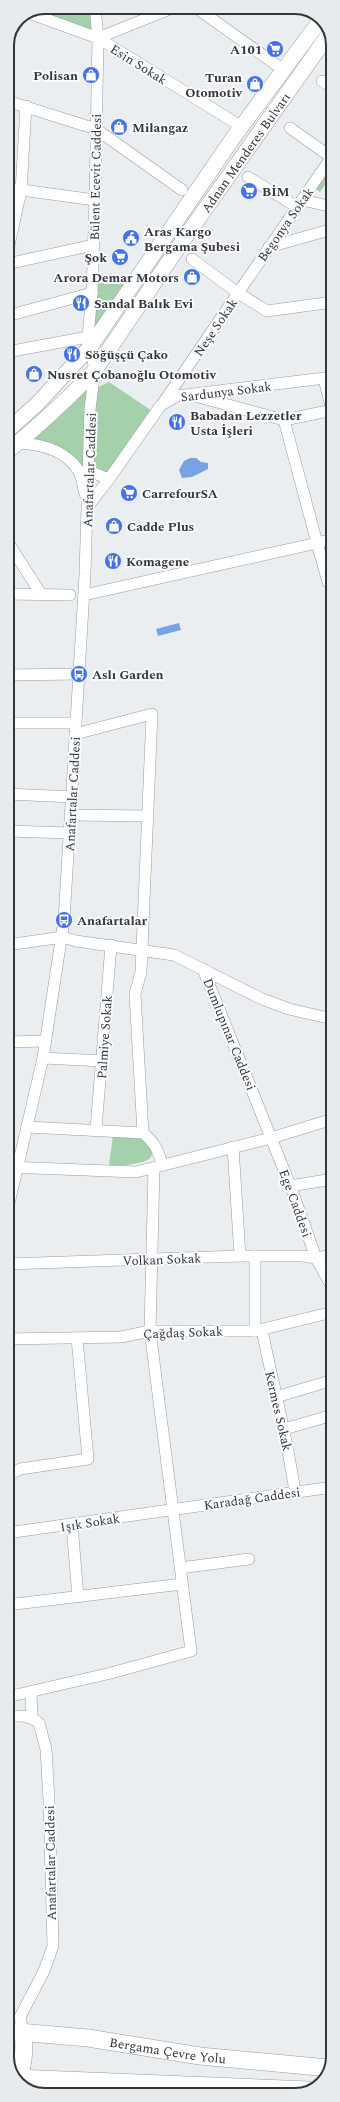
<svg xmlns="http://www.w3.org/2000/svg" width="340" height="2102" font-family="Spectral,serif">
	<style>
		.green { fill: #a4d1ac }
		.water { fill: #77a3e6 }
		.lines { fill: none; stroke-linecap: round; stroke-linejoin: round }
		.minor-casing { stroke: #999c9f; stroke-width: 12 }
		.major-casing { stroke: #999c9f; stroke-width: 16 }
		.highway-casing { stroke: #999c9f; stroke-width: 18 }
		.minor { stroke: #fff; stroke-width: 11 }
		.major { stroke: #fff; stroke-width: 15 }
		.highway { stroke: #fff; stroke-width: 17 }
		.labels { text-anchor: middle; stroke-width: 4; stroke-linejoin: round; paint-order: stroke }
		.poi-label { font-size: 13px; font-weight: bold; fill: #343536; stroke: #f8fbfe; text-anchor: start }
		.street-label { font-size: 13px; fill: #343536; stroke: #f8fbfe }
		.rim { fill: none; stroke: #343536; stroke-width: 2 }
	</style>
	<rect width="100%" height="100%" fill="#eaeef1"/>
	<g class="green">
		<path d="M 45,7 L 95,7 L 98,38 L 29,14 Z"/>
		<path d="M 333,159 L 333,174 L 320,192 L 313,187 Z"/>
		<path d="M 92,274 L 140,276 L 88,337 Z"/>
		<path d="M 84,382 L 90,408 L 94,389 L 109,382 L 155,413 L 109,479 L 78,471 L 64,455 L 18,443 Z"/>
		<path d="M 113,1135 L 146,1139 L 153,1150 C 152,1154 152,1156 149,1159 C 143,1164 116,1167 109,1165 Z"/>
	</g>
	<g class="water">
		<path d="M 190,458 L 196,458 L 201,462 L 208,463 L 208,469 L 192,477 L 182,478 L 179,470 L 184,461 Z"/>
		<path d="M 179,623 L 181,630 L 158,636 L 156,629 Z"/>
	</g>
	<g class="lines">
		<g class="minor-casing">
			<g id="minor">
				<path d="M 195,7 L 285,71"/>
				<path d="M 29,13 L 98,38 L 242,127"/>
				<path d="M 15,26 L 21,17"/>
				<path d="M 98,38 L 175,7"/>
				<path d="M 322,81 L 333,88"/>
				<path d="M 7,101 L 96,129 L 182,190"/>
				<path d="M 290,128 L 331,157"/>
				<path d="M 248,177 L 297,207"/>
				<path d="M 7,188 L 95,200"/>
				<path d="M 302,200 L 333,207"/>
				<path d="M 269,247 L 333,229"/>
				<path d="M 7,254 L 21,191 L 26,106"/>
				<path d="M 192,259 L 238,293 L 333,155"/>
				<path d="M 7,264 L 93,245"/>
				<path d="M 7,316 L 92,293"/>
				<path d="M 7,352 L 88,337"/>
				<path d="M 324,379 L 333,415"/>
				<path d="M 195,396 L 284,420 L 333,410"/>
				<path d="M 163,403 L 238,293 L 267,311 L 333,302"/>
				<path d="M 284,420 L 317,543 L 333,539"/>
				<path d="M 18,443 C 41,444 65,450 78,470 C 82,476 83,486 85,494"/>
				<path d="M 89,471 L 109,479 L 161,405 L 177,396 L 333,377"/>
				<path d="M 88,506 L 109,479"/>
				<path d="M 7,541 L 41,594"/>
				<path d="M 7,594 L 70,595"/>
				<path d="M 84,595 L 317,543 L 328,582 L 333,582"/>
				<path d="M 7,675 L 79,674"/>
				<path d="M 7,723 L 76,723"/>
				<path d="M 75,734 L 152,714 L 141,972 L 135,994 L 143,1133"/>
				<path d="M 7,794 L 73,797"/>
				<path d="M 72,815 L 147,816"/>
				<path d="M 7,831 L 71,833"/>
				<path d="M 7,945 L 63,937 L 76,941 L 174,955 L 262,999 L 289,1009 L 333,1019"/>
				<path d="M 203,969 L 292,1190 L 316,1258 L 333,1289"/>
				<path d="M 7,1042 L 46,1041"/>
				<path d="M 43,1058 L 103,1061"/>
				<path d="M 27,1127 L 143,1133 C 154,1142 159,1151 162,1165"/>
				<path d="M 96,1129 L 111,945"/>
				<path d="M 233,1147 L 240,1256"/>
				<path d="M 7,1167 L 136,1172 L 271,1138 L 333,1119"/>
				<path d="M 290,1186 L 333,1179"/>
				<path d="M 7,1212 L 43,1058 L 64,920 L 85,574 L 90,409 L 95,370 L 88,337 L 92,293 L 95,200 L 98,38 L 95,7"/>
				<path d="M 255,1256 L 255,1331"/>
				<path d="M 7,1264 L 240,1256 L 302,1256 L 316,1258 L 333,1255"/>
				<path d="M 262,1330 C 273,1384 287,1437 295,1492"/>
				<path d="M 7,1339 L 121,1337 L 150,1331 L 255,1331 L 333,1312"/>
				<path d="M 276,1397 L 333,1380"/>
				<path d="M 284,1429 L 333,1415"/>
				<path d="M 7,1476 L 20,1469 L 88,1459 L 77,1338"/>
				<path d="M 72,1525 L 78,1597"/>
				<path d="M 7,1533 L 333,1487"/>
				<path d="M 180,1568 L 249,1559"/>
				<path d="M 7,1605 L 182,1584"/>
				<path d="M 31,1692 L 32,1717"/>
				<path d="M 7,1697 L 111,1673 L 191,1651 L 150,1331 L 154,1168"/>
				<path d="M 7,1717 C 20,1715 29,1715 39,1723 L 46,1749 L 49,1800 L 53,1946 L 44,1971 L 20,2017 L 23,2032"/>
			</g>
		</g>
		<g class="major-casing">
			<g id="major">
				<path d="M 7,431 L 37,404 L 90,347 L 233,138 L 322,18"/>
				<path id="s1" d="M 7,452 C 38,426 68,400 95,370 L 184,239 L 329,34"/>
			</g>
		</g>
		<g class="highway-casing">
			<g id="highway">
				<path id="s2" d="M 7,2031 L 88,2038 L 200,2056 L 329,2068"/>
				<path d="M 15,2078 L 308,2090"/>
				<path d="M 19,2078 C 24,2062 25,2049 23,2032"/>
			</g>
		</g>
		<use href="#minor" class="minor"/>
		<use href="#major" class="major"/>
		<use href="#highway" class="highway"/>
	</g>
	<defs>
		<g id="supermarket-disc" transform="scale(0.9)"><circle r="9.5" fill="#4573e5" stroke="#f8fbfe"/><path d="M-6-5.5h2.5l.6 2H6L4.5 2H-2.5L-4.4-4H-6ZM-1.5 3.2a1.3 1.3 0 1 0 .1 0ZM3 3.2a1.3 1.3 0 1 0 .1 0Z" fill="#fff"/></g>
		<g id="shop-disc" transform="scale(0.9)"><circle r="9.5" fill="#4573e5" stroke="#f8fbfe"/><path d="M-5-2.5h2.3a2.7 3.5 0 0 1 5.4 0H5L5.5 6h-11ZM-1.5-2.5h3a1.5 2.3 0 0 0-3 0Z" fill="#fff"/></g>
		<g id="civic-disc" transform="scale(0.9)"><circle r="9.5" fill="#4573e5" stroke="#f8fbfe"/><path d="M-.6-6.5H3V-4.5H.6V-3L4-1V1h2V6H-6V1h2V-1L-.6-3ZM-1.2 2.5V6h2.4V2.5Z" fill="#fff"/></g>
		<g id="restaurant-disc" transform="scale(0.9)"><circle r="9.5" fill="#4573e5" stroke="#f8fbfe"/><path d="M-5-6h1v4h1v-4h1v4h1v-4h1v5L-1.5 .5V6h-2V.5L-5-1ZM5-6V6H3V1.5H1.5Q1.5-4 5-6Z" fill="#fff"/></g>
		<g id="bus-disc" transform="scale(0.9)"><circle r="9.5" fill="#4573e5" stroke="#f8fbfe"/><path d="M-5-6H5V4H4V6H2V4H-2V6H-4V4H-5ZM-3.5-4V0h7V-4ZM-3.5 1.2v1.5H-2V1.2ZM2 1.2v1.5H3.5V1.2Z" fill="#fff"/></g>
	</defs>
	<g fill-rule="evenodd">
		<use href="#supermarket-disc" x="275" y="49"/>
		<use href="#shop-disc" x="91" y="75"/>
		<use href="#shop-disc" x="255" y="84"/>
		<use href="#shop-disc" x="119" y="127"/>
		<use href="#supermarket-disc" x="249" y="191"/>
		<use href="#civic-disc" x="131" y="238"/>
		<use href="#supermarket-disc" x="120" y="257"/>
		<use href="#shop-disc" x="192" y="277"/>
		<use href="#restaurant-disc" x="81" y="303"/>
		<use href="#restaurant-disc" x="72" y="354"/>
		<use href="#shop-disc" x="34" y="374"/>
		<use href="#restaurant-disc" x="177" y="422"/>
		<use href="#supermarket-disc" x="129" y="493"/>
		<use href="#shop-disc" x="114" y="526"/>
		<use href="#restaurant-disc" x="113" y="561"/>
		<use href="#bus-disc" x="79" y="674"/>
		<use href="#bus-disc" x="64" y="920"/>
	</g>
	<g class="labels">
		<g class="poi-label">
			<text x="262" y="54" text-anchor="end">A101</text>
			<text x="78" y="80" text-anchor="end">Polisan</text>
			<text x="242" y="82" text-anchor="end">Turan<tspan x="242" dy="15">Otomotiv</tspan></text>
			<text x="132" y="132">Milangaz</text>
			<text x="262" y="196">BİM</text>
			<text x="144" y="236">Aras Kargo<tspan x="144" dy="15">Bergama Şubesi</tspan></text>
			<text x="107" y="262" text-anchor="end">Şok</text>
			<text x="179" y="282" text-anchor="end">Arora Demar Motors</text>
			<text x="94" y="308">Sandal Balık Evi</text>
			<text x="85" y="359">Söğüşçü Çako</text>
			<text x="47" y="379">Nusret Çobanoğlu Otomotiv</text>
			<text x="190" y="420">Babadan Lezzetler<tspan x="190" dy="15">Usta İşleri</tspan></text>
			<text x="142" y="498">CarrefourSA</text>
			<text x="127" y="531">Cadde Plus</text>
			<text x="126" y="566">Komagene</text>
			<text x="92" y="679">Aslı Garden</text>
			<text x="77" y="925">Anafartalar</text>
		</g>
		<g class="street-label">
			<text transform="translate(139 64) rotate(32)" y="5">Esin Sokak</text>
			<text dy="5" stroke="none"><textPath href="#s1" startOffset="385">Adnan Menderes Bulvarı</textPath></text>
			<text transform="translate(95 177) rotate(-89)" y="5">Bülent Ecevit Caddesi</text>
			<text transform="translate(285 224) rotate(-55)" y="5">Begonya Sokak</text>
			<text transform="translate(215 327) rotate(-56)" y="5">Neşe Sokak</text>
			<text transform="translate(226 391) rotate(-7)" y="5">Sardunya Sokak</text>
			<text transform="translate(89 470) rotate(-88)" y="5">Anafartalar Caddesi</text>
			<text transform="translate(72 794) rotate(-87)" y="5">Anafartalar Caddesi</text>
			<text transform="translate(230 1034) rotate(68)" y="5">Dumlupınar Caddesi</text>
			<text transform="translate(104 1037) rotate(-86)" y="5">Palmiye Sokak</text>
			<text transform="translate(296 1203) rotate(70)" y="5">Ege Caddesi</text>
			<text transform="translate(162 1259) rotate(-2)" y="5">Volkan Sokak</text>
			<text transform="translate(183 1332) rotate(-2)" y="5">Çağdaş Sokak</text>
			<text transform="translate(279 1411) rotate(77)" y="5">Kermes Sokak</text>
			<text transform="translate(252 1498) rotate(-8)" y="5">Karadağ Caddesi</text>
			<text transform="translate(90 1522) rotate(-9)" y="5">Işık Sokak</text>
			<text transform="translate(50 1863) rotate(-91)" y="5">Anafartalar Caddesi</text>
			<text dy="5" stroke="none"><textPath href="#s2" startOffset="162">Bergama Çevre Yolu</textPath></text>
		</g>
	</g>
	<path d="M0 0H340V2102H0ZM45 14H295A31 31 0 0 1 326 45V2057A31 31 0 0 1 295 2088H45A31 31 0 0 1 14 2057V45A31 31 0 0 1 45 14Z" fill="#e8ebee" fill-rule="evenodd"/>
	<path class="rim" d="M45 14H295A31 31 0 0 1 326 45V2057A31 31 0 0 1 295 2088H45A31 31 0 0 1 14 2057V45A31 31 0 0 1 45 14Z"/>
</svg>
